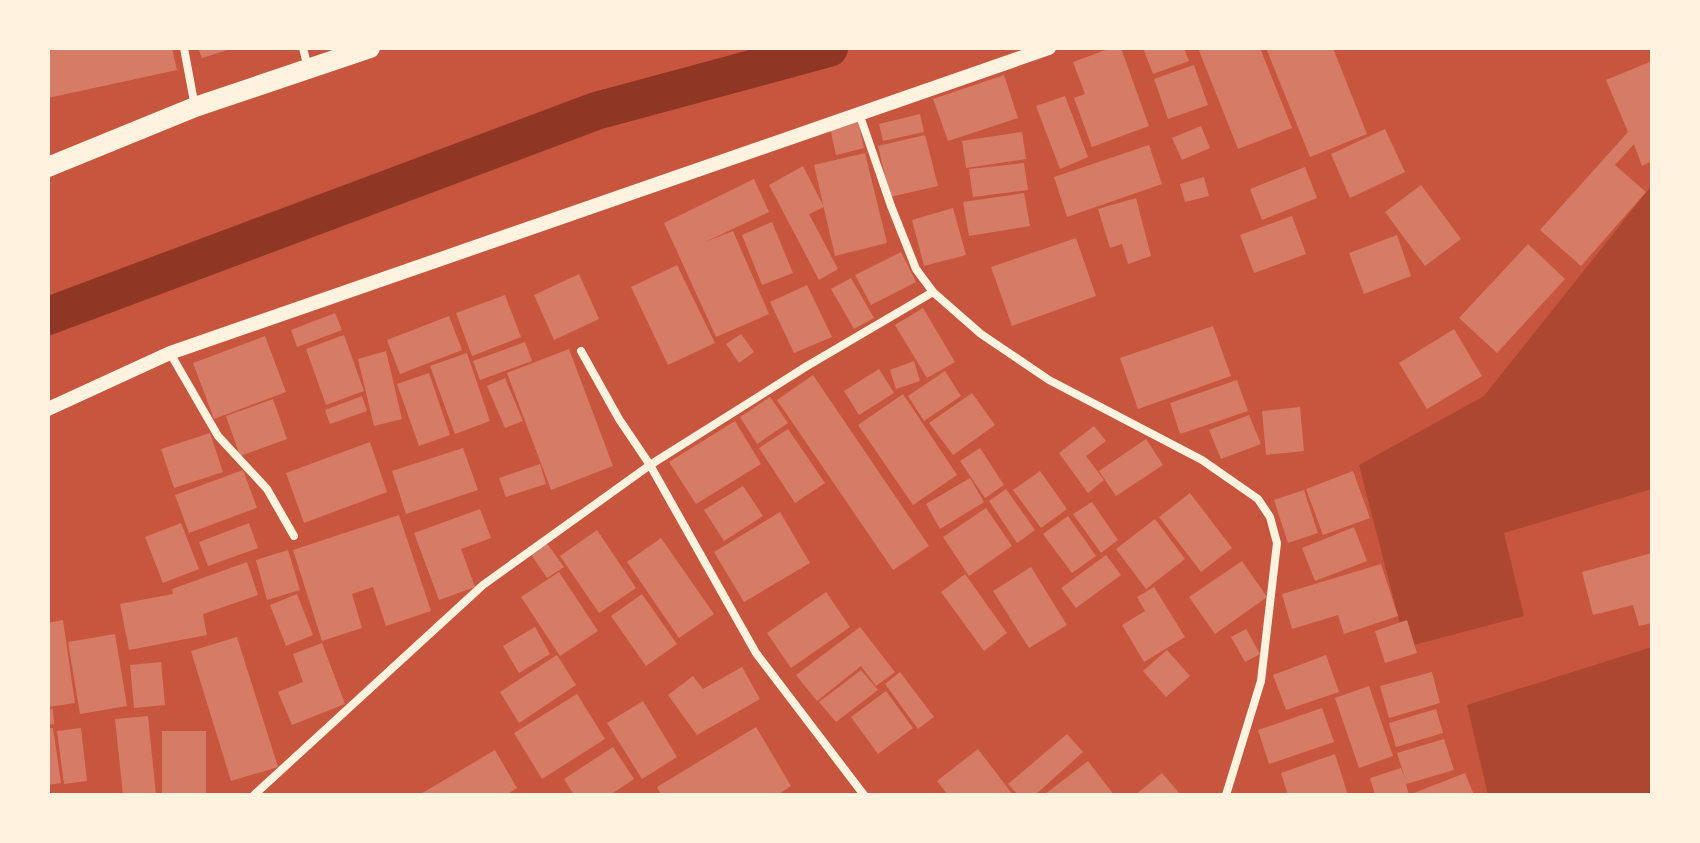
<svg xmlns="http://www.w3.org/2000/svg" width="1700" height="843" font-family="Mulish,sans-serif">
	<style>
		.green { fill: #ae4732 }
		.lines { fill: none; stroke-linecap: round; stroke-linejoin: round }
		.canal { stroke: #8f3625; stroke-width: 38 }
		.building { fill: #d67c66 }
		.minor { stroke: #fff3e0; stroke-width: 8 }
		.tertiary { stroke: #fff3e0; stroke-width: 14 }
		.primary { stroke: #fff3e0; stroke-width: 20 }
	</style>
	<rect width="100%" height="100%" fill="#c8553d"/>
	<g class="green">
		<path d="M 1652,185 L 1652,489 L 1504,533 L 1524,616 L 1406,647 L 1359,465 L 1484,396 Z"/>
		<path d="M 1652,647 L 1652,795 L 1488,795 L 1467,705 Z"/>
	</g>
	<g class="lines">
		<path class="canal" d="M 48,316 L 596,111 L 829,48"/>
	</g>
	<g class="building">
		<path d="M 48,48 L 172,48 L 177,70 L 48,98 Z"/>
		<path d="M 198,48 L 231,48 L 231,49 L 202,58 Z"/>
		<path d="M 1111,48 L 1121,48 L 1149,126 L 1092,147 L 1074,98 L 1085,94 L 1073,62 Z"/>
		<path d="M 1143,48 L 1184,48 L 1189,61 L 1153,74 Z"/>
		<path d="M 1198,48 L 1260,48 L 1292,128 L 1238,149 Z"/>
		<path d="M 1266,48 L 1333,48 L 1367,134 L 1310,157 Z"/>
		<path d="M 1652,61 L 1652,161 L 1642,166 L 1634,144 L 1615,165 L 1646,192 L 1581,266 L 1540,230 L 1628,132 L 1606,80 Z"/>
		<path d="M 1194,65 L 1208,105 L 1168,119 L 1154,79 Z"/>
		<path d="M 1004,75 L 1018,118 L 948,141 L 933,99 Z"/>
		<path d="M 1065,96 L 1088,157 L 1060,169 L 1036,106 Z"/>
		<path d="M 920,114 L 924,132 L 883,141 L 879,124 Z"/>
		<path d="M 858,121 L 864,148 L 836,155 L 830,128 Z"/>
		<path d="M 1201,126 L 1210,148 L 1182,160 L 1172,138 Z"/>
		<path d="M 1385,129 L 1405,172 L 1350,198 L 1331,154 Z"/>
		<path d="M 1022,132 L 1026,159 L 966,168 L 962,141 Z"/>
		<path d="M 925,135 L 938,186 L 890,197 L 878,146 Z"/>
		<path d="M 1149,145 L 1162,184 L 1067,217 L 1054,177 Z"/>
		<path d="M 865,153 L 887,243 L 835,256 L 814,165 Z"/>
		<path d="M 1024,163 L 1028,190 L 973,197 L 969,169 Z"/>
		<path d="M 803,166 L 824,207 L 809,214 L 838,269 L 819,280 L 769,185 Z"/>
		<path d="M 1305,167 L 1317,198 L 1262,220 L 1250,189 Z"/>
		<path d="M 1204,177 L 1209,196 L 1185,202 L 1180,184 Z"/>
		<path d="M 754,179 L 769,212 L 705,242 L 733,231 L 769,314 L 716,337 L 664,223 Z"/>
		<path d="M 1421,185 L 1461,239 L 1425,266 L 1385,212 Z"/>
		<path d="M 1024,193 L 1030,226 L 969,236 L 963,202 Z"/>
		<path d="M 1136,198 L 1151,256 L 1128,264 L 1122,244 L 1110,248 L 1098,209 Z"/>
		<path d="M 953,208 L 966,255 L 924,266 L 912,220 Z"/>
		<path d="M 1292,216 L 1306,254 L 1254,273 L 1240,235 Z"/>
		<path d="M 772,222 L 793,273 L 762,285 L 742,235 Z"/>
		<path d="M 1397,235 L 1411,276 L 1364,294 L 1349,253 Z"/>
		<path d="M 1076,238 L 1096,296 L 1012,326 L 991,267 Z"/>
		<path d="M 1528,244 L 1565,279 L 1497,353 L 1459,318 Z"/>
		<path d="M 901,252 L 916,282 L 871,305 L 855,275 Z"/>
		<path d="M 677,265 L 715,343 L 668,365 L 631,287 Z"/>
		<path d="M 579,274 L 599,319 L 554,340 L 534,295 Z"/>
		<path d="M 851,278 L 874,318 L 854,329 L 831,289 Z"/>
		<path d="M 807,285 L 832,337 L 794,353 L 770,302 Z"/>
		<path d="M 505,295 L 521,337 L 472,356 L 456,313 Z"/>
		<path d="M 923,308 L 955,362 L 927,378 L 895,325 Z"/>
		<path d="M 335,313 L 342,330 L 297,347 L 291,330 Z"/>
		<path d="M 449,316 L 462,350 L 400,374 L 387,340 Z"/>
		<path d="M 1213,326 L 1231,376 L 1138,409 L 1120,358 Z"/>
		<path d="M 1454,329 L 1482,376 L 1427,409 L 1399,363 Z"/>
		<path d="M 741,334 L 754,352 L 739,363 L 726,344 Z"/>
		<path d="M 344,335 L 364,391 L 326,405 L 306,349 Z"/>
		<path d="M 265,336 L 286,392 L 214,419 L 193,363 Z"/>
		<path d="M 525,342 L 532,361 L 480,380 L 473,361 Z"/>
		<path d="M 569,349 L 613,466 L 551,490 L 507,373 Z"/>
		<path d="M 386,351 L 402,419 L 374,426 L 358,359 Z"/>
		<path d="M 467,353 L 490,421 L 455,434 L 430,366 Z"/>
		<path d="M 914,361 L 920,381 L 896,389 L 890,370 Z"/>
		<path d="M 879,369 L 894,393 L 859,415 L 844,391 Z"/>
		<path d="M 945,371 L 961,396 L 924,421 L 908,396 Z"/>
		<path d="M 429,373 L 450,435 L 419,446 L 397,384 Z"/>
		<path d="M 813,375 L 929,546 L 893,570 L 777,400 Z"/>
		<path d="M 505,378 L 523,421 L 505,428 L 487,386 Z"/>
		<path d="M 1237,380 L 1248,411 L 1180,434 L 1170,403 Z"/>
		<path d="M 972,393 L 995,425 L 953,455 L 929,423 Z"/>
		<path d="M 903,394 L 957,475 L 913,505 L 858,425 Z"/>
		<path d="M 362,396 L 367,411 L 330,424 L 325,410 Z"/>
		<path d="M 770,397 L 788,423 L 757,444 L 740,417 Z"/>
		<path d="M 273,399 L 287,439 L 240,456 L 226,416 Z"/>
		<path d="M 1300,407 L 1304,451 L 1266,455 L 1262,411 Z"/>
		<path d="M 1249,415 L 1261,444 L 1221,459 L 1209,430 Z"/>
		<path d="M 735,421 L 761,464 L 696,504 L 669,462 Z"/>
		<path d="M 1094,426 L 1106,441 L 1086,456 L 1104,480 L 1088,493 L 1059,453 Z"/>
		<path d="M 788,429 L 825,483 L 795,503 L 759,448 Z"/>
		<path d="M 210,433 L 223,472 L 174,488 L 161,449 Z"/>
		<path d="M 1146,439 L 1163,465 L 1116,496 L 1099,471 Z"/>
		<path d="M 370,442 L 387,492 L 304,523 L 286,473 Z"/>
		<path d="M 463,448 L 478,490 L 406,514 L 392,471 Z"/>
		<path d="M 980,448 L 1004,485 L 985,498 L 960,461 Z"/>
		<path d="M 540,464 L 546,484 L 506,497 L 499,478 Z"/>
		<path d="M 243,470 L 257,508 L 189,533 L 175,495 Z"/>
		<path d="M 1040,471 L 1067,509 L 1041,528 L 1013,490 Z"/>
		<path d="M 1353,471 L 1370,518 L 1323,535 L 1306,489 Z"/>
		<path d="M 970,478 L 984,502 L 940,529 L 926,504 Z"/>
		<path d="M 743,486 L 763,516 L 724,541 L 704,510 Z"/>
		<path d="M 1006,489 L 1035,530 L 1017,543 L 989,501 Z"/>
		<path d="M 1304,490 L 1318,533 L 1288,543 L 1274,500 Z"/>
		<path d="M 1190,493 L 1232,548 L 1201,572 L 1159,517 Z"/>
		<path d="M 1092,502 L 1118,540 L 1101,553 L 1073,514 Z"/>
		<path d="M 986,508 L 1012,546 L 969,576 L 943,537 Z"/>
		<path d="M 480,509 L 491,538 L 461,549 L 475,587 L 439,600 L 414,533 Z"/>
		<path d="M 780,512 L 810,563 L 744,602 L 714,552 Z"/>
		<path d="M 399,515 L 431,611 L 386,626 L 373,587 L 352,594 L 362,628 L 322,641 L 293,550 Z"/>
		<path d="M 1068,516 L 1096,556 L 1072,573 L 1043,534 Z"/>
		<path d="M 1155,519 L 1185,559 L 1146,589 L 1116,549 Z"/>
		<path d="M 181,523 L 199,569 L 163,583 L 145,537 Z"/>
		<path d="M 249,523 L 258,548 L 208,566 L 199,542 Z"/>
		<path d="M 1354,527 L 1367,561 L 1315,581 L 1302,548 Z"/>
		<path d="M 597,530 L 636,588 L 599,613 L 560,556 Z"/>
		<path d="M 661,538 L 714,614 L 679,638 L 627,562 Z"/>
		<path d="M 546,542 L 564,567 L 547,578 L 530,553 Z"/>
		<path d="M 288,550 L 300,590 L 267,600 L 256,560 Z"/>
		<path d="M 1652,553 L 1652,623 L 1639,626 L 1633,605 L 1593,615 L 1582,572 Z"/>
		<path d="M 1106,555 L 1121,575 L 1076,608 L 1061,588 Z"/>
		<path d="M 1242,561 L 1267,597 L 1215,634 L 1189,597 Z"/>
		<path d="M 247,562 L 258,595 L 203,614 L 207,635 L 129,650 L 120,604 L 173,594 L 172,589 Z"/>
		<path d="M 1381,564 L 1398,616 L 1344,634 L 1338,615 L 1292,629 L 1282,594 Z"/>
		<path d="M 1031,567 L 1067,625 L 1029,648 L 993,591 Z"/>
		<path d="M 559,572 L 598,631 L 560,656 L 521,597 Z"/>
		<path d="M 965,574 L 1007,633 L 984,651 L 941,592 Z"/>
		<path d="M 1154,587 L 1185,637 L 1144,662 L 1122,625 L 1145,611 L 1137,597 Z"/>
		<path d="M 826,592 L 850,627 L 791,668 L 767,633 Z"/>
		<path d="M 297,594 L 313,635 L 286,646 L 270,605 Z"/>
		<path d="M 642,594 L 677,644 L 646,666 L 611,616 Z"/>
		<path d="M 63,620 L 75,703 L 48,707 L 48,623 Z"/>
		<path d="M 1407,620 L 1417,653 L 1385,663 L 1375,631 Z"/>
		<path d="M 535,627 L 550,654 L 519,673 L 503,646 Z"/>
		<path d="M 860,627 L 895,672 L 876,686 L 861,666 L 817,701 L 796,675 Z"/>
		<path d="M 1246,629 L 1260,654 L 1245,662 L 1231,637 Z"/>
		<path d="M 115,634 L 127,706 L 80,714 L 68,642 Z"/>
		<path d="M 237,637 L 278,767 L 231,781 L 191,651 Z"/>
		<path d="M 322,643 L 345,704 L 292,725 L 278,692 L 303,682 L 293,654 Z"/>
		<path d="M 1167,650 L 1190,676 L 1166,697 L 1143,671 Z"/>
		<path d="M 557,655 L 576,685 L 519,723 L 500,692 Z"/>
		<path d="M 1326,655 L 1339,692 L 1286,710 L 1273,675 Z"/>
		<path d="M 161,662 L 165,705 L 134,708 L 130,665 Z"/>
		<path d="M 742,667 L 760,699 L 697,735 L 668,695 L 693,676 L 703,689 Z"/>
		<path d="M 861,670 L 878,690 L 836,722 L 819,702 Z"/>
		<path d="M 900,672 L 934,717 L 918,729 L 885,684 Z"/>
		<path d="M 1432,672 L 1440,703 L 1389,718 L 1380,686 Z"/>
		<path d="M 1369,686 L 1393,756 L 1359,768 L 1335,698 Z"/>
		<path d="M 886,691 L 913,728 L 878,754 L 851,717 Z"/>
		<path d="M 577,694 L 605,739 L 542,779 L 514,733 Z"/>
		<path d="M 643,701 L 677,757 L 642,779 L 607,723 Z"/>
		<path d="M 1322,708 L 1334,742 L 1269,764 L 1258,730 Z"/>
		<path d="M 53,709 L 54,724 L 48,725 L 48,710 Z"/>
		<path d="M 1436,709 L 1443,733 L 1396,747 L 1389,723 Z"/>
		<path d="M 148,716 L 156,795 L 123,795 L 115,719 Z"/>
		<path d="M 756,727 L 791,786 L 777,795 L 661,795 L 657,787 Z"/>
		<path d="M 48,728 L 53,728 L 61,783 L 48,785 Z"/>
		<path d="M 81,728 L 87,781 L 64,784 L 57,731 Z"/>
		<rect x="162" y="731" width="44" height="64"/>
		<path d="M 1067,734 L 1083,752 L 1035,795 L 1018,795 L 1008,784 Z"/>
		<path d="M 1444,739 L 1454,770 L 1406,784 L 1409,795 L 1465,773 L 1474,795 L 1375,795 L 1370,778 L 1401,768 L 1406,781 L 1397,753 Z"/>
		<path d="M 613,747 L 634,779 L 610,795 L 574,795 L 564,779 Z"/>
		<path d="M 978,749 L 1013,795 L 948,795 L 937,781 Z"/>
		<path d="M 495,750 L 517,788 L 506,795 L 419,795 Z"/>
		<path d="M 1335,754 L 1348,795 L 1288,795 L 1281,773 Z"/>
		<path d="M 1088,761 L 1114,795 L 1044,795 Z"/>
		<path d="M 1162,773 L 1181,795 L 1135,795 Z"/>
	</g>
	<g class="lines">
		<g class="minor">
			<path d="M 184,48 L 195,107"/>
			<path d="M 303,48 L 308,68"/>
			<path d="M 860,116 L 891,206 L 916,269 L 933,292 L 981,334 L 1049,380 L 1202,460 L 1258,499 L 1270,517 L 1277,543 L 1261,681 L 1226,795"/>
			<path d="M 581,351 L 619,419 L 650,465 L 756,653 L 864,795"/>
			<path d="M 170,353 L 218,436 L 267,489 L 294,536"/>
			<path d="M 254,795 L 483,585 L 650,465 L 807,366 L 933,292"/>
		</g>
		<path class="tertiary" d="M 48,409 L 170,353 L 1049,48"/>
		<path class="primary" d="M 48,167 L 195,107 L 370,48"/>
	</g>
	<rect width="1700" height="843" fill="none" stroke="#fff3e0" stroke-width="100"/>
</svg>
